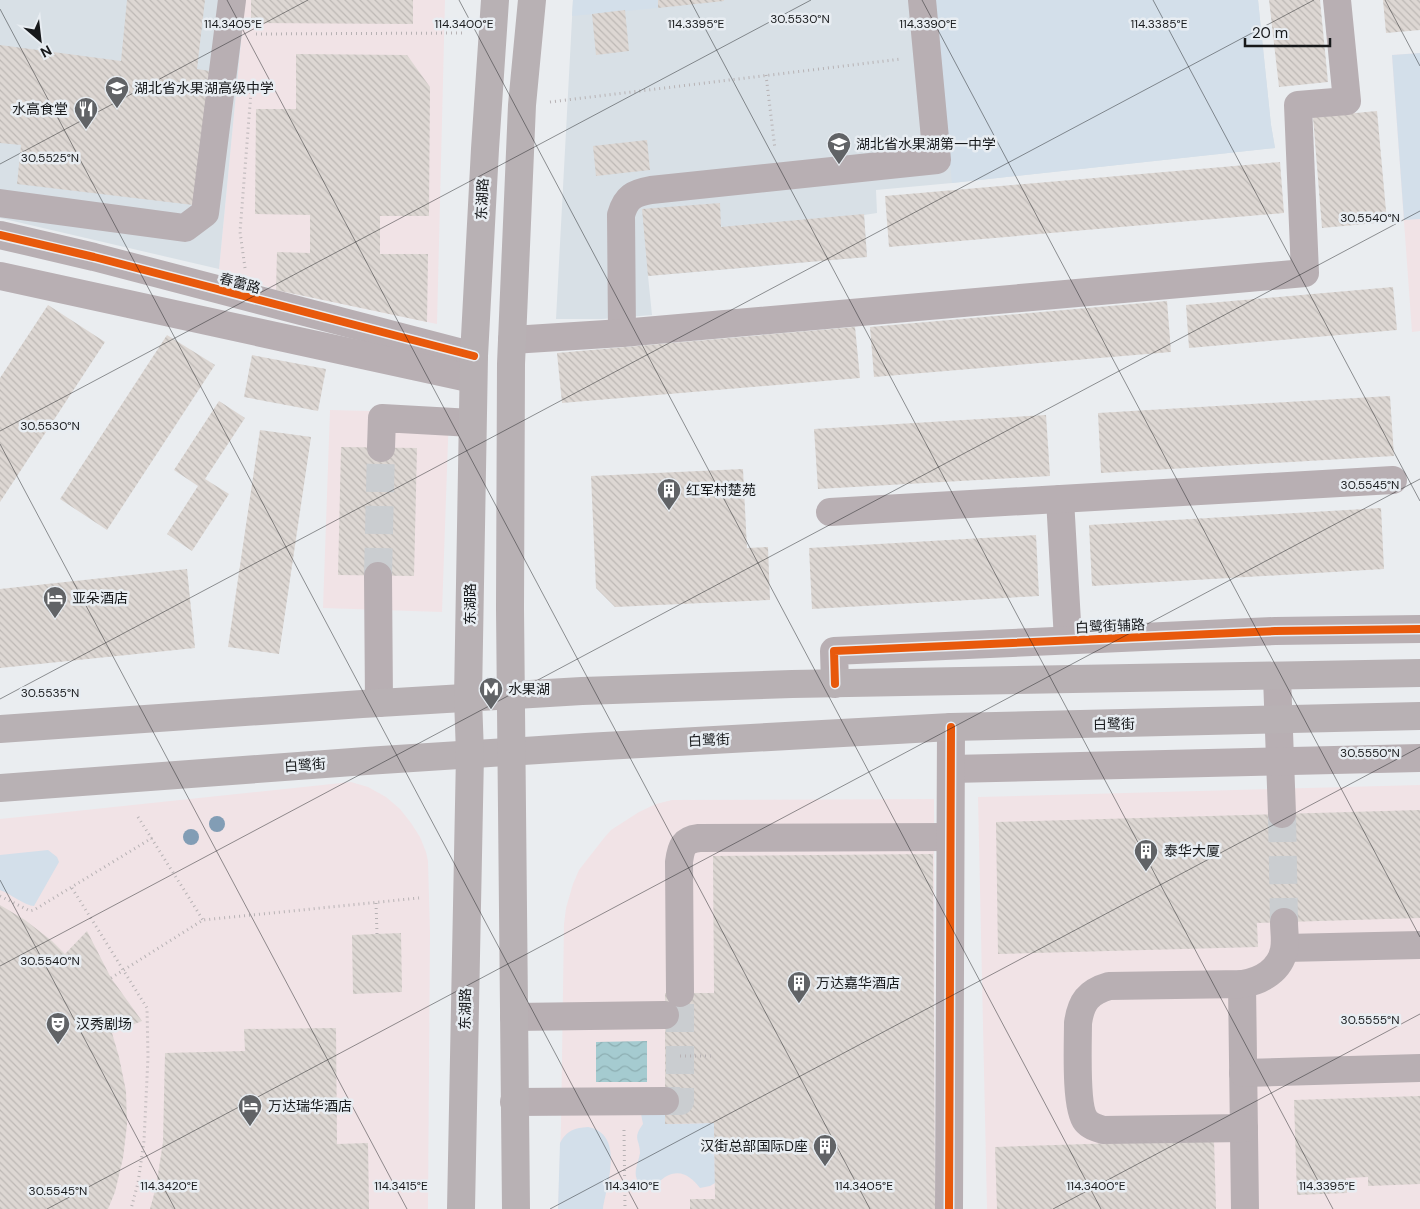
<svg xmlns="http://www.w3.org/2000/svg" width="1420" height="1209" font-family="'DM Sans','Noto Sans SC',sans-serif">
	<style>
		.commercial { fill: #f1e3e6 }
		.built { fill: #d8e0e6 }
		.grass { fill: #d3dfea }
		.water { fill: url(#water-waves) }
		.building { fill: url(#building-back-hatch) }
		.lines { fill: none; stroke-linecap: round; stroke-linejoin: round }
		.minor-tunnel { stroke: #cacdd0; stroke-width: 28; stroke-dasharray: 28 14; stroke-linecap: butt }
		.path { stroke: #b7b2b4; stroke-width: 3; stroke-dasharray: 1 4; stroke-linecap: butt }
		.minor { stroke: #b8afb3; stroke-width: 28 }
		.major { stroke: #b8b1b4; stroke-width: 28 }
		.cycleway-casing { stroke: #e8edf2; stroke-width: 11 }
		.cycleway { stroke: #e8590c; stroke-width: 8 }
		.tree { fill: #829db5 }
		.ticks { fill: none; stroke: #17191b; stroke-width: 1; stroke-opacity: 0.45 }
		.labels { text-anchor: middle; stroke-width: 5; stroke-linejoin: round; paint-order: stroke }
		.poi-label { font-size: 14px; fill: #17191b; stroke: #e8edf2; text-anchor: start }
		.street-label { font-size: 14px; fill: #17191b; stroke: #e8edf2 }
		.ticks-label { font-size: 12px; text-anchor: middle; fill: #17191b; stroke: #e8edf2; stroke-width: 5; stroke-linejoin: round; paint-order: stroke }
	</style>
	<defs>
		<pattern id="water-waves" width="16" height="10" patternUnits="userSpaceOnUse" patternTransform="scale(1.25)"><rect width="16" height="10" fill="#a5cbd0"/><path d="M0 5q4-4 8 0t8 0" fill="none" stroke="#8daeb2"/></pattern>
		<pattern id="building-back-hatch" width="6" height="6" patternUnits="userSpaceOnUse" patternTransform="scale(1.25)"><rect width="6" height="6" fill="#ddd7d3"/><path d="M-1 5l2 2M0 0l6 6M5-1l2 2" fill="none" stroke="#bdb8b5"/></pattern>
	</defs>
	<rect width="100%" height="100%" fill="#eaedf0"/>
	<g class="commercial">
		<path d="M 245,0 L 445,0 L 437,324 L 276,290 L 219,269 Z"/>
		<path d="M 1420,53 L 1420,331 L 1412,332 L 1392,55 Z"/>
		<path d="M 330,410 L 449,413 L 442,612 L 323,608 Z"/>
		<path d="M 351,782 L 368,787 L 386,797 L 400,809 L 411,823 L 420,837 L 426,852 L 428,861 L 430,933 L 428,1209 L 0,1209 L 0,819 Z"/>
		<path d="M 1420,785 L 1420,1209 L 987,1209 L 978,797 Z"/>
		<path d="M 934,799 L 935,1209 L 558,1209 L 561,1126 L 564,924 L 566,908 L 573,884 L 579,870 L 604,838 L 611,830 L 639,812 L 656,804 L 672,800 Z"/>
	</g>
	<g class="built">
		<path d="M 0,0 L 245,0 L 219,269 L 0,218 Z"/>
		<path d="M 573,0 L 1258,0 L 1271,125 L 1275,148 L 952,183 L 876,190 L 877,213 L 864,215 L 867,257 L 648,276 L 652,315 L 602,319 L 556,319 Z"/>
	</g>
	<g class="grass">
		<path d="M 573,0 L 658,0 L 658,8 L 572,16 Z"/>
		<path d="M 933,0 L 1258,0 L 1271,125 L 1275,148 L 952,183 Z"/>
		<path d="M 1420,53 L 1420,219 L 1404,220 L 1392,55 Z"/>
		<path d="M 48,850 L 57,857 L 59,862 L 34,906 C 26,906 9,893 0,890 L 0,855 Z"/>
		<path d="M 665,1112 L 666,1124 L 714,1123 L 715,1183 L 710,1186 L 700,1188 C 691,1177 681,1168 665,1177 C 659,1181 655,1186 649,1190 C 640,1187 634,1179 636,1169 C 637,1163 639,1159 640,1153 C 640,1139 632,1139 643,1124 L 641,1114 Z"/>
		<path d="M 588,1127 C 625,1134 607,1184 603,1209 L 558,1209 L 560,1143 C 567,1130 575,1128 588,1127 Z"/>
	</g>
	<path class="water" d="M 647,1041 L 647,1082 L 596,1082 L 596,1042 Z"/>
	<g class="building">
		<path d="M 127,0 L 205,0 L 197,69 L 210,71 L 193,205 L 17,184 L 21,145 L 0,143 L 0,45 L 121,61 Z"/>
		<path d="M 251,0 L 413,0 L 413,24 L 251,23 Z"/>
		<path d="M 658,0 L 724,0 L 724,1 L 658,8 Z"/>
		<path d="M 1269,0 L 1320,0 L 1328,82 L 1279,87 Z"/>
		<path d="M 1383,0 L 1420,0 L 1420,30 L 1386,33 Z"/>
		<path d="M 625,10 L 629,51 L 596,55 L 592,14 Z"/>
		<path d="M 296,54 L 407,55 L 430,87 L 429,216 L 380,216 L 380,254 L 428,254 L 427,322 L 276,290 L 277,252 L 310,253 L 310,215 L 255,214 L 256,109 L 296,109 Z"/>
		<path d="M 1377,111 L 1387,222 L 1322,228 L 1313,117 Z"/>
		<path d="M 647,140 L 650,170 L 596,176 L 593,146 Z"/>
		<path d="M 1280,162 L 1284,213 L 889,247 L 885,196 Z"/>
		<path d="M 720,203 L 721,227 L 864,214 L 867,257 L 648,276 L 642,209 Z"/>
		<path d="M 1393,287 L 1397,330 L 1189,348 L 1186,305 Z"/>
		<path d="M 1167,301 L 1171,352 L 874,377 L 870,327 Z"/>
		<path d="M 48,305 L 105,342 L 0,502 L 0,378 Z"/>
		<path d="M 855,327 L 860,378 L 562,403 L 557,353 Z"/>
		<path d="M 167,335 L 215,365 L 107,530 L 60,499 Z"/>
		<path d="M 252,355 L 326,369 L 318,411 L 244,397 Z"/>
		<path d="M 1390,396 L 1394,456 L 1101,473 L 1098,413 Z"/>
		<path d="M 219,401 L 245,418 L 205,479 L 229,494 L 192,551 L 167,534 L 198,486 L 174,470 Z"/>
		<path d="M 1046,415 L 1050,476 L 818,489 L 814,429 Z"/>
		<path d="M 260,430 L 311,437 L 279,654 L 228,647 Z"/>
		<path d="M 341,447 L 417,448 L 414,576 L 338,575 Z"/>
		<path d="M 743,469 L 747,548 L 768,547 L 770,600 L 615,607 L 596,588 L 591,476 Z"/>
		<path d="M 1381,508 L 1384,569 L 1092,586 L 1089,525 Z"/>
		<path d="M 1036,535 L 1039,596 L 812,609 L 809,548 Z"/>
		<path d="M 187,569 L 195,648 L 0,668 L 0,589 Z"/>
		<path d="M 1420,810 L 1420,918 L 1257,923 L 1258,947 L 998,954 L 996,822 Z"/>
		<path d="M 933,854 L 935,1209 L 690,1209 L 690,1199 L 715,1199 L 714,1123 L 665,1124 L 665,993 L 714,993 L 713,856 Z"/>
		<path d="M 0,905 L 25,920 L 52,941 L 65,954 L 87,931 L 111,978 L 142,1021 L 112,1033 L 119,1057 L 126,1091 L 127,1125 L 123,1158 L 115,1192 L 108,1209 L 0,1209 Z"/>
		<path d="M 401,933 L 402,992 L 353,994 L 352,935 Z"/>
		<path d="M 336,1028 L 337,1144 L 368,1143 L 369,1209 L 150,1209 L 156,1187 L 163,1142 L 165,1053 L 245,1051 L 244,1029 Z"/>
		<path d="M 1420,1096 L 1420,1184 L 1368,1186 L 1368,1177 L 1346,1178 L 1347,1193 L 1297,1195 L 1294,1100 Z"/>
		<path d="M 1214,1140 L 1216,1209 L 997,1209 L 995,1147 Z"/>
	</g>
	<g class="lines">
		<g class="minor-tunnel">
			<path d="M 378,576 L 381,448"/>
			<path d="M 1282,814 L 1284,922"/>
			<path d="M 665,1101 L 680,1101 L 680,993"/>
		</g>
		<g class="path">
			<path d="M 256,34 L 464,33"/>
			<path d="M 766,75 L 775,149"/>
			<path d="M 550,102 L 901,59"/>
			<path d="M 245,268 L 240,232 L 251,92"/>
			<path d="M 138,817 L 203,920"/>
			<path d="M 72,888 L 147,1008 L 148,1057 L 144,1141 L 138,1183 L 131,1209"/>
			<path d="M 0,896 L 30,911 L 34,910 L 152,838"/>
			<path d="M 376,903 L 377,934"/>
			<path d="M 111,978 L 203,920 L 419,898"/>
			<path d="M 680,1056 L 714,1056"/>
			<path d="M 624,1130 L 625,1209"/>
		</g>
		<g class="minor">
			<path d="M 0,203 L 185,228 L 205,213 L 232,0"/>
			<path d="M 0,235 L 94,257 L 474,356"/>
			<path d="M 0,276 L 473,379"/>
			<path d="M 622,333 L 621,215 C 626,197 634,193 651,190 L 937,160 L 922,0"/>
			<path d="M 512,340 L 622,333 L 1305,273 L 1298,105 L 1347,101 L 1337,0"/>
			<path d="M 381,448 L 382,418 L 472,423"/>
			<path d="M 1060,499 L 1068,640"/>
			<path d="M 830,512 L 1393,480"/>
			<path d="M 378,576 L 379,703"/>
			<path d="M 1277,677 L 1282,814"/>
			<path d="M 835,684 L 834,651 L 1275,631 L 1420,629"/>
			<path d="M 951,769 L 1420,758"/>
			<path d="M 1285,948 L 1420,945"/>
			<path d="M 1242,984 L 1245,1209"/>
			<path d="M 680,993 L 679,862 C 681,847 683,840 699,838 L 950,837"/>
			<path d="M 514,1017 L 665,1015"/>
			<path d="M 1243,1073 L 1420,1068"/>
			<path d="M 514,1102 L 665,1101"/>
			<path d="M 1244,1128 L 1103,1130 C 1097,1128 1090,1126 1086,1121 C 1075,1108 1078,1042 1078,1023 C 1081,1002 1088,992 1109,986 L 1242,984 C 1262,981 1280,970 1284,950 C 1286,941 1284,931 1284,922"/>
			<path d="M 949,1209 L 951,727"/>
		</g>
		<g class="major">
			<path d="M 0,729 L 362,704 L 582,691 L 792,684 L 1420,673"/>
			<path d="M 0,788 L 366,761 L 586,747 L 951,727 L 1420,716"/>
			<path d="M 461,1209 L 470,754 L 468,698 L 474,356 L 485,149 L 495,0"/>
			<path d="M 516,1209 L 510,609 L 511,364 L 522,105 L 532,0"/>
		</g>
		<g class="cycleway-casing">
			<g id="cycleway">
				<path d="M 0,235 L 94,257 L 474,356"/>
				<path d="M 835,684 L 834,651 L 1275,631 L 1420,629"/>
				<path d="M 949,1209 L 951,727"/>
			</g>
		</g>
		<use href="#cycleway" class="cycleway"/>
	</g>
	<g class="tree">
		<circle cx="217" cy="824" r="8"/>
		<circle cx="191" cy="837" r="8"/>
	</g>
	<path class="ticks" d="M 227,0 L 870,1209M 459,0 L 1101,1209M 690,0 L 1333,1209M 922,0 L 1420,937M 1153,0 L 1420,501M 1385,0 L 1420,66M 0,9 L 638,1209M 0,164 L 308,0M 0,431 L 811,0M 0,444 L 407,1209M 0,699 L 1314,0M 0,880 L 175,1209M 0,966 L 1420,211M 47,1209 L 1420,479M 550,1209 L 1420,747M 1053,1209 L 1420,1014"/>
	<defs>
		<g id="school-pin" transform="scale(1.25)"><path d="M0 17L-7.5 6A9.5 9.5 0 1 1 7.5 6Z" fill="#616366" stroke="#e8edf2"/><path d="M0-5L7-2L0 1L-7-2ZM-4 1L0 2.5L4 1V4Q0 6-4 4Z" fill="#fff"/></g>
		<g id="restaurant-pin" transform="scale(1.25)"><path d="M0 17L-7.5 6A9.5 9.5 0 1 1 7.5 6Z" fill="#616366" stroke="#e8edf2"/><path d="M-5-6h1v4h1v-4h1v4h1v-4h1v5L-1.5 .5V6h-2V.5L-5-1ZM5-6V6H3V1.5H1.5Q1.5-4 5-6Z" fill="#fff"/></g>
		<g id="building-pin" transform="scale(1.25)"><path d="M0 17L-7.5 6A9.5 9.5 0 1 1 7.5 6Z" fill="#616366" stroke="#e8edf2"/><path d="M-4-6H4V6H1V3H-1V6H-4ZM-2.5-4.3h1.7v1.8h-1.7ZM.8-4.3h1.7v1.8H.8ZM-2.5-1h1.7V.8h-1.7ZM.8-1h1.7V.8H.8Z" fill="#fff"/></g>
		<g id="hotel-pin" transform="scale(1.25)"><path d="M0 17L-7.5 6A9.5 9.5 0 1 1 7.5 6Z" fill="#616366" stroke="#e8edf2"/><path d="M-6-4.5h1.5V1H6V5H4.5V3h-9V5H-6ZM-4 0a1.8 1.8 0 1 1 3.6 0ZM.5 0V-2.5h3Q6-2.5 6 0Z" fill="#fff"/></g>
		<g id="metro-pin" transform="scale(1.25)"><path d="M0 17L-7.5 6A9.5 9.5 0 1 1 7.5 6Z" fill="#616366" stroke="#e8edf2"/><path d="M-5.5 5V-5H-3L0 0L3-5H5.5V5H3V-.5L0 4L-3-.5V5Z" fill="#fff"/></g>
		<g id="theatre-pin" transform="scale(1.25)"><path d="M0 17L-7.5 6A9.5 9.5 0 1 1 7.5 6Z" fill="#616366" stroke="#e8edf2"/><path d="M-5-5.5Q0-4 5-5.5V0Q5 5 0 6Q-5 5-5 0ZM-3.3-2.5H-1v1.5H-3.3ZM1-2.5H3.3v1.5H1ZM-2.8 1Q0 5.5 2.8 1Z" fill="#fff"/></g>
	</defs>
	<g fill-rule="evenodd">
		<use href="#school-pin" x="117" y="88"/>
		<use href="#restaurant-pin" x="86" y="109"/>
		<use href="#school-pin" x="839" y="144"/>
		<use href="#building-pin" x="669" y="490"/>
		<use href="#hotel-pin" x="55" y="598"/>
		<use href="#metro-pin" x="491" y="689"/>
		<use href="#building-pin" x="1146" y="851"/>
		<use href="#building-pin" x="799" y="983"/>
		<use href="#theatre-pin" x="58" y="1024"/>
		<use href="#hotel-pin" x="250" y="1106"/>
		<use href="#building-pin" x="825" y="1146"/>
	</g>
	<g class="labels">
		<g class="poi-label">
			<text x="134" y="93">湖北省水果湖高级中学</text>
			<text x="68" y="114" text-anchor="end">水高食堂</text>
			<text x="856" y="149">湖北省水果湖第一中学</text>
			<text x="686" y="495">红军村楚苑</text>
			<text x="72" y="603">亚朵酒店</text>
			<text x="508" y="694">水果湖</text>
			<text x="1164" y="856">泰华大厦</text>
			<text x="816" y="988">万达嘉华酒店</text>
			<text x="76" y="1029">汉秀剧场</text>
			<text x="268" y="1111">万达瑞华酒店</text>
			<text x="808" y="1151" text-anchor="end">汉街总部国际D座</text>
		</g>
		<g class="street-label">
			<text transform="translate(482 199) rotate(-87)" y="5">东湖路</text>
			<text transform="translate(240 283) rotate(15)" y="5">春蕾路</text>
			<text transform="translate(470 604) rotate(-90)" y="5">东湖路</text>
			<text transform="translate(1110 626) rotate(-3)" y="5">白鹭街辅路</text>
			<text transform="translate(1114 724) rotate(-1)" y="5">白鹭街</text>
			<text transform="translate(709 740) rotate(-3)" y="5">白鹭街</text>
			<text transform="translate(305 765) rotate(-4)" y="5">白鹭街</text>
			<text transform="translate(465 1009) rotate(-89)" y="5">东湖路</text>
		</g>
	</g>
	<g class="ticks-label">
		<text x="800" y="23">30.5530°N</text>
		<text x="233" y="28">114.3405°E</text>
		<text x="464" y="28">114.3400°E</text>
		<text x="696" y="28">114.3395°E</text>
		<text x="1159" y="28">114.3385°E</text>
		<text x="928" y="28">114.3390°E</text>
		<text x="50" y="162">30.5525°N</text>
		<text x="1370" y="222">30.5540°N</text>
		<text x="50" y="430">30.5530°N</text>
		<text x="1370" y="489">30.5545°N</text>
		<text x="50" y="697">30.5535°N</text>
		<text x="1370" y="757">30.5550°N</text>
		<text x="50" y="965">30.5540°N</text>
		<text x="1370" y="1024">30.5555°N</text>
		<text x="169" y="1190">114.3420°E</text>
		<text x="401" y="1190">114.3415°E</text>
		<text x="632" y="1190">114.3410°E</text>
		<text x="864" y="1190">114.3405°E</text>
		<text x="1096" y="1190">114.3400°E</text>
		<text x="1327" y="1190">114.3395°E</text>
		<text x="58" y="1195">30.5545°N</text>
	</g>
	<g transform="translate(40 40) rotate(152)" stroke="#e8edf2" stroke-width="4" paint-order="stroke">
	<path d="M0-4L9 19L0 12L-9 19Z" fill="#17191b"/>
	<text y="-8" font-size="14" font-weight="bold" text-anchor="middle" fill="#17191b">N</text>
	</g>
	<path d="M1245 38v8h85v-8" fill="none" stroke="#17191b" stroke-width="2.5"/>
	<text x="1252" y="38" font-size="15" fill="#17191b" stroke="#e8edf2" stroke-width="4" paint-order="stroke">20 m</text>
</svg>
